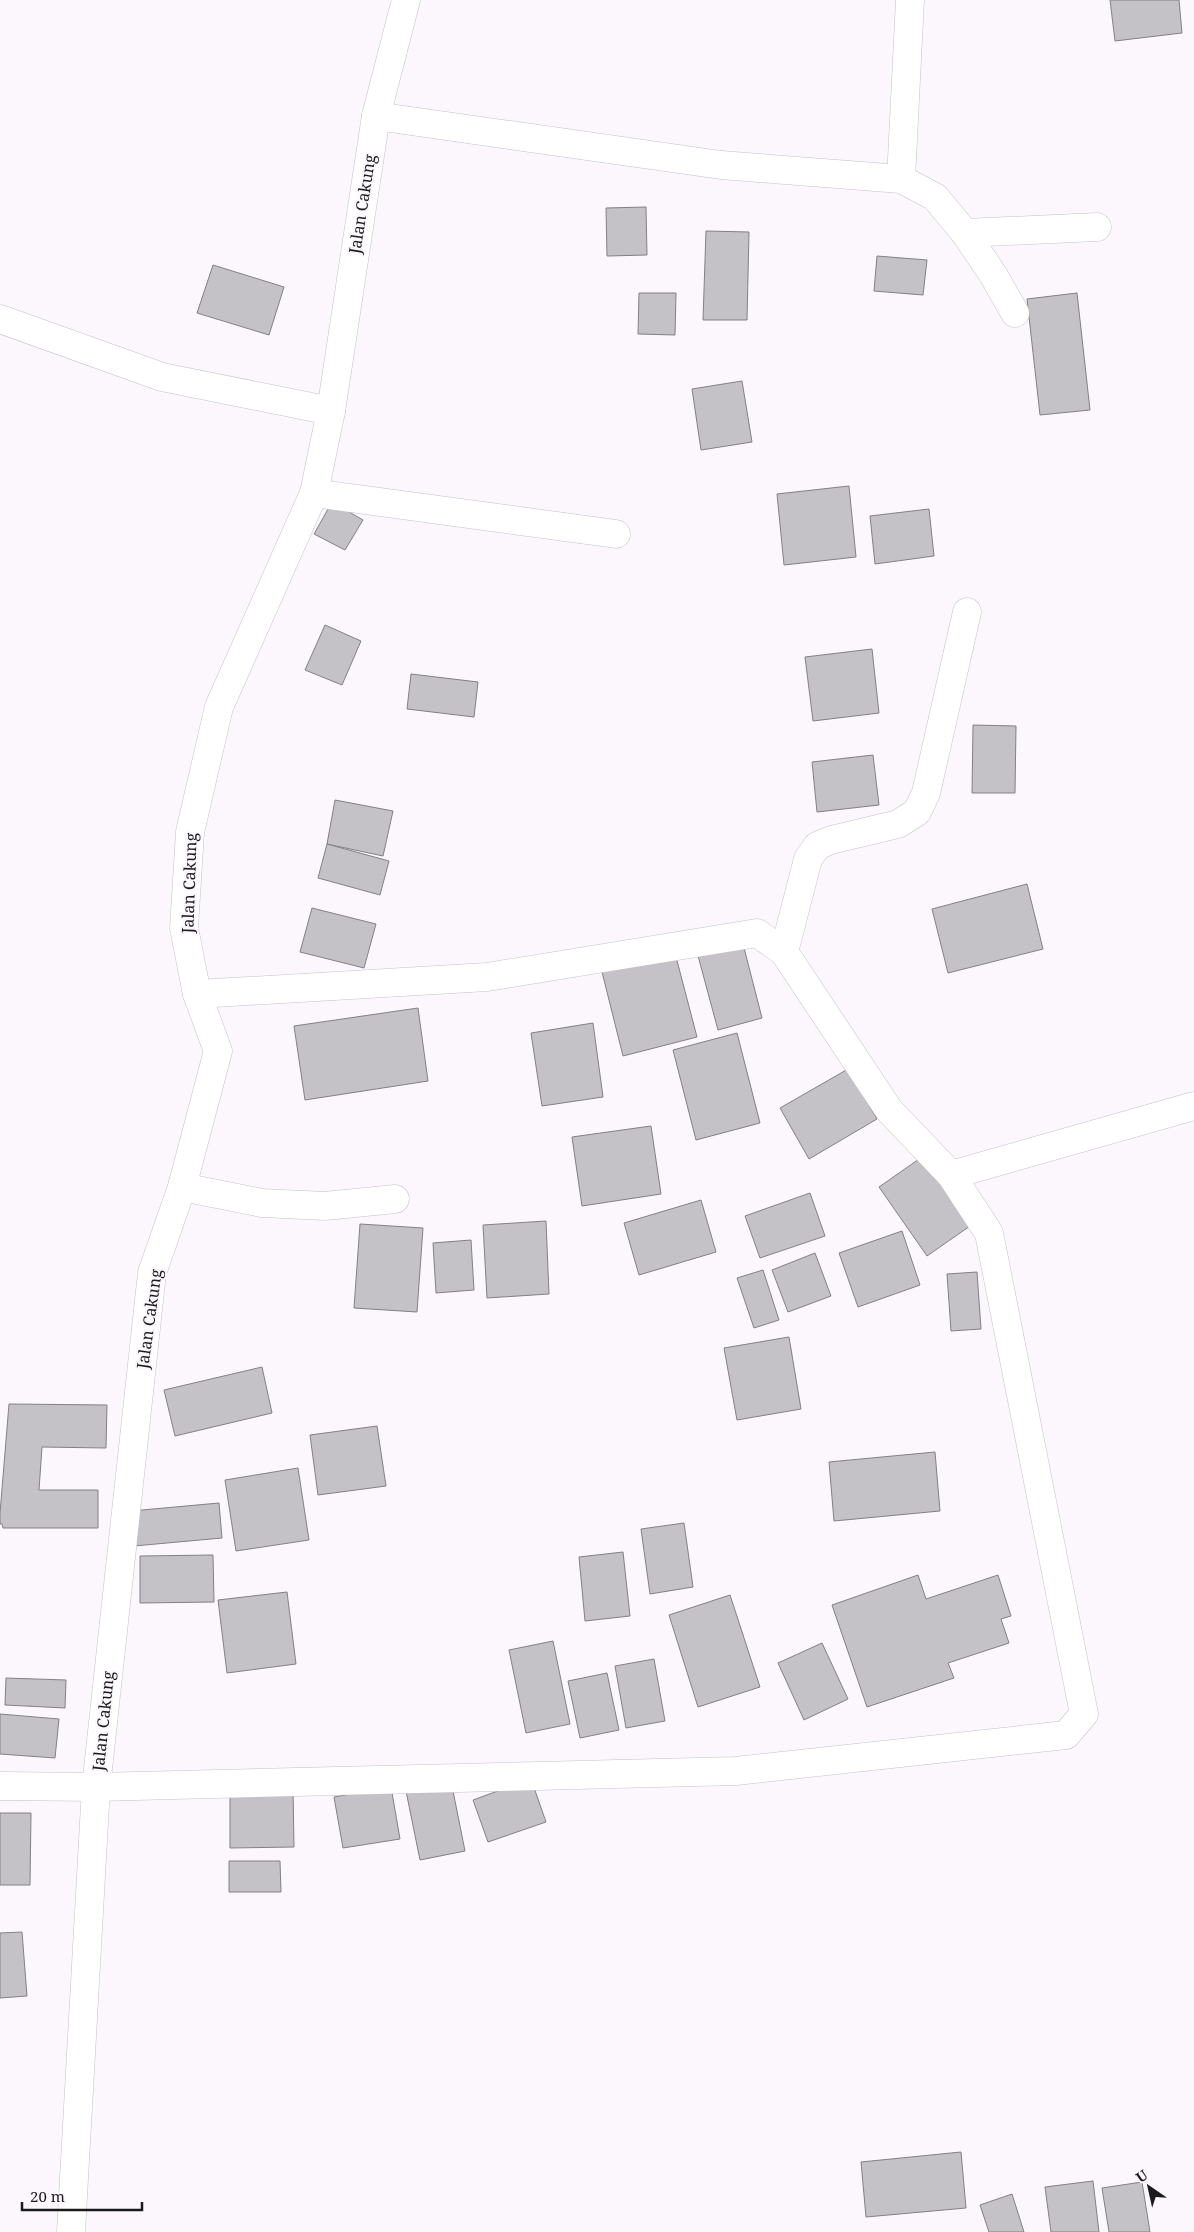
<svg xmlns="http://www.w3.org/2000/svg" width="1194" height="2232" font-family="'Noto Serif',serif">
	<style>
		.building { fill: #c5c2c7; stroke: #838085 }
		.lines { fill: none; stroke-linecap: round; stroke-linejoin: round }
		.street-casing { stroke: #c5c2c7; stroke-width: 29 }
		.street { stroke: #fff; stroke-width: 28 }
		.labels { text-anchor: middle; stroke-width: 4; stroke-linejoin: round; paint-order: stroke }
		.street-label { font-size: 16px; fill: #1b1a1c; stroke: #fbf7fd }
	</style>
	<rect width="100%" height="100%" fill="#fbf7fd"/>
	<g class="building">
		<path d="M 1110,0 L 1179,0 L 1182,33 L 1115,41 Z"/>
		<path d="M 646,207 L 647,255 L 607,256 L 606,208 Z"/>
		<path d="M 706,231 L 749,232 L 747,320 L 703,320 Z"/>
		<path d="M 877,256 L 927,260 L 923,295 L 874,291 Z"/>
		<path d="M 213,265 L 284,287 L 269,335 L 197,313 Z"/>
		<path d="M 639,293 L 676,293 L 675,335 L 638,334 Z"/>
		<path d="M 1077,293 L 1090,410 L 1040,415 L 1027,299 Z"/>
		<path d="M 742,381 L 752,442 L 701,450 L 692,389 Z"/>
		<path d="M 849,486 L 856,557 L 784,565 L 777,494 Z"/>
		<path d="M 332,502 L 363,520 L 345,550 L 314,534 Z"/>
		<path d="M 929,509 L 934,556 L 875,564 L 870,516 Z"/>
		<path d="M 325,625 L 361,641 L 342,685 L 305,670 Z"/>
		<path d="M 872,649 L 879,713 L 813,721 L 805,657 Z"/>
		<path d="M 411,674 L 478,682 L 474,717 L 407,709 Z"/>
		<path d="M 973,725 L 1016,726 L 1015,793 L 972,793 Z"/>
		<path d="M 873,755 L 879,805 L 817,812 L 812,762 Z"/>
		<path d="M 335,800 L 393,811 L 383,856 L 327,844 Z"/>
		<path d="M 327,844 L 389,861 L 380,895 L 318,878 Z"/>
		<path d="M 1027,884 L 1043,949 L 948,973 L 932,909 Z"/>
		<path d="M 312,908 L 376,924 L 364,968 L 300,952 Z"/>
		<path d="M 742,940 L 762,1018 L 718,1030 L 697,952 Z"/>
		<path d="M 675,953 L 697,1037 L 623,1056 L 602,972 Z"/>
		<path d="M 418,1008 L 428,1081 L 305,1100 L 294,1026 Z"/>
		<path d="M 593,1023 L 603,1097 L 542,1106 L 531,1033 Z"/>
		<path d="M 737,1033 L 760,1123 L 696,1140 L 673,1050 Z"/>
		<path d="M 848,1069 L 877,1119 L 809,1159 L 780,1108 Z"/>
		<path d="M 651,1126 L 661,1194 L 582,1206 L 572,1137 Z"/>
		<path d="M 922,1157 L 970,1226 L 927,1256 L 879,1187 Z"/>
		<path d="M 810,1193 L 825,1236 L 760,1258 L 745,1216 Z"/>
		<path d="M 701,1200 L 716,1252 L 639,1275 L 624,1223 Z"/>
		<path d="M 546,1221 L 549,1294 L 487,1298 L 483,1225 Z"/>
		<path d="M 360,1224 L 423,1228 L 417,1312 L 354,1308 Z"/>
		<path d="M 902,1231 L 920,1285 L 858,1307 L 839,1253 Z"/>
		<path d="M 471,1240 L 474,1290 L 436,1293 L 433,1243 Z"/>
		<path d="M 815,1253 L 831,1296 L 788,1312 L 772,1270 Z"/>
		<path d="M 763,1270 L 779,1320 L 754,1328 L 737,1278 Z"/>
		<path d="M 977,1272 L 981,1329 L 951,1331 L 947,1274 Z"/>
		<path d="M 789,1337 L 801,1409 L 737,1420 L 724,1348 Z"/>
		<path d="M 262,1367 L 272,1413 L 175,1436 L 164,1390 Z"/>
		<path d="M 9,1404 L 107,1405 L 106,1448 L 42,1447 L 39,1490 L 98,1490 L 98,1528 L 3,1528 L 2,1524 L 0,1524 L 0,1513 Z"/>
		<path d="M 377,1426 L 386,1486 L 318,1495 L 310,1435 Z"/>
		<path d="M 935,1452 L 940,1511 L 834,1521 L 829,1462 Z"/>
		<path d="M 298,1468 L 309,1540 L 236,1551 L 225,1480 Z"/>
		<path d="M 219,1503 L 222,1538 L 134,1546 L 131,1511 Z"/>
		<path d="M 684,1523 L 693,1587 L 650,1594 L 641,1529 Z"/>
		<path d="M 623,1552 L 630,1616 L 585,1621 L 579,1557 Z"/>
		<path d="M 213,1555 L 214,1602 L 140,1603 L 140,1556 Z"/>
		<path d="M 918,1575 L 926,1599 L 998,1575 L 1011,1616 L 1001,1619 L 1009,1643 L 948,1663 L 954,1678 L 867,1707 L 832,1605 Z"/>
		<path d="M 287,1592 L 296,1664 L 227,1673 L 218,1600 Z"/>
		<path d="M 730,1595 L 760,1687 L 698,1707 L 669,1615 Z"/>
		<path d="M 553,1641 L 570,1724 L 526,1733 L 509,1650 Z"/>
		<path d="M 822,1643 L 848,1699 L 804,1720 L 778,1663 Z"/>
		<path d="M 654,1659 L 665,1721 L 626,1728 L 615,1666 Z"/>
		<path d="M 607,1673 L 619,1730 L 580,1738 L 568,1681 Z"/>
		<path d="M 6,1678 L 66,1680 L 65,1708 L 5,1705 Z"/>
		<path d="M 0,1714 L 59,1719 L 55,1758 L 0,1754 Z"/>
		<path d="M 531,1779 L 546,1822 L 488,1842 L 473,1800 Z"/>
		<path d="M 451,1781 L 465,1851 L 420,1860 L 406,1791 Z"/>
		<path d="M 391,1787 L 400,1839 L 343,1848 L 334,1797 Z"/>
		<path d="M 293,1789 L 294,1847 L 230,1848 L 230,1791 Z"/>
		<path d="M 0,1813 L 31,1813 L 30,1885 L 0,1885 Z"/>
		<path d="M 229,1861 L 280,1861 L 281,1892 L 229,1892 Z"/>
		<path d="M 22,1932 L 27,1996 L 0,1998 L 0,1933 Z"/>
		<path d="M 961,2152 L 966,2208 L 866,2217 L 861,2162 Z"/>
		<path d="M 1093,2181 L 1099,2232 L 1051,2232 L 1045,2187 Z"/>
		<path d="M 1142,2182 L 1150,2232 L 1109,2232 L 1102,2188 Z"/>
		<path d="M 1012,2194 L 1024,2232 L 989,2232 L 980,2205 Z"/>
	</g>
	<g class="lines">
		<g class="street-casing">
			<g id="street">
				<path d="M 376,116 L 721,165 L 901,179 L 935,197 L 965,233 L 994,276 L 1015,313"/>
				<path d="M 901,179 L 910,0"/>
				<path d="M 965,233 L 1097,227"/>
				<path d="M 0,319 L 162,377 L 331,411"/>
				<path d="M 314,493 L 616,534"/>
				<path d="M 784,952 L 808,859 L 817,846 L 831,840 L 898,824 L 917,812 L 926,793 L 967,612"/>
				<path d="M 951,1175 L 1194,1106"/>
				<path d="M 182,1187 L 262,1203 L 325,1206 L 395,1199"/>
				<path d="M 0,1786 L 96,1787 L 736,1771 L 1066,1735 L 1084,1714 L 989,1233 L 951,1175 L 889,1110 L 784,952 L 757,933 L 487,977 L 197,994"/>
				<path d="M 71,2232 L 96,1787 L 152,1273 L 182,1187 L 218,1051 L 197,994 L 184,928 L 190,832 L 219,707 L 314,493 L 331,411 L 376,116 L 406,0"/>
			</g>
		</g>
		<use href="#street" class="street"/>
	</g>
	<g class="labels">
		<g class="street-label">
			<text transform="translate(362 204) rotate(-81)" y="6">Jalan Cakung</text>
			<text transform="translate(189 883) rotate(-88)" y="6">Jalan Cakung</text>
			<text transform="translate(149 1319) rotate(-82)" y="6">Jalan Cakung</text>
			<text transform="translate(103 1721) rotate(-84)" y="6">Jalan Cakung</text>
		</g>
	</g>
	<g transform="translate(1149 2187) rotate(326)" stroke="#fbf7fd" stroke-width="4" paint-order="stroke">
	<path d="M0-4L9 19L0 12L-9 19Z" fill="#1b1a1c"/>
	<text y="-8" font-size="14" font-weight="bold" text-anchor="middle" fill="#1b1a1c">U</text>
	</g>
	<path d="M22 2202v8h120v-8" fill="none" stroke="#1b1a1c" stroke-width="2.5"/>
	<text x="30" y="2202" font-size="15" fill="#1b1a1c" stroke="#fbf7fd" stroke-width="4" paint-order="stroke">20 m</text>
</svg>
